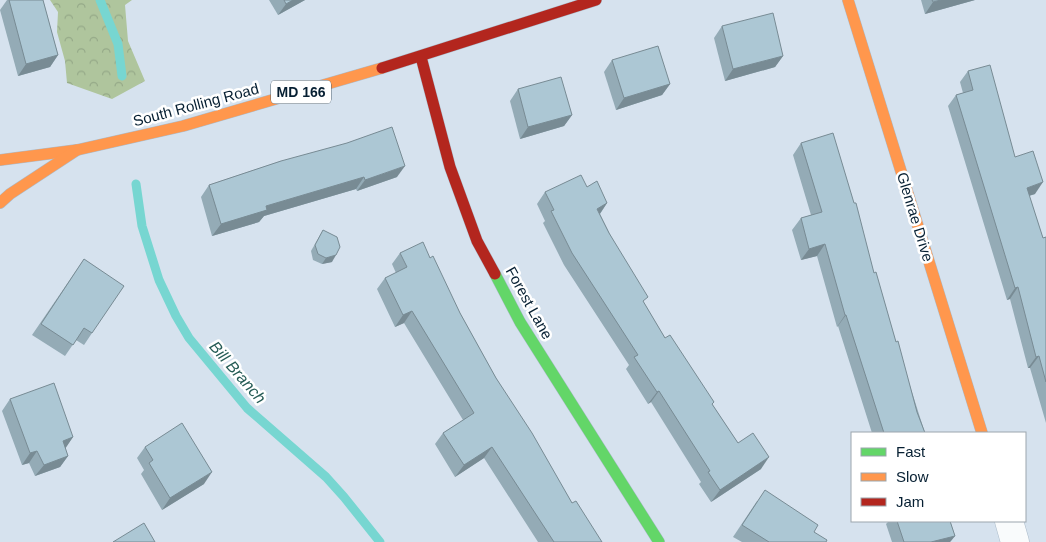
<svg xmlns="http://www.w3.org/2000/svg" width="1046" height="542" font-family="Arial,sans-serif">
	<style>
		.forest { fill: url(#forest-crowns) }
		.lines { fill: none; stroke-linecap: round; stroke-linejoin: round }
		.stream { stroke: #77d6d1; stroke-width: 9 }
		.street-casing { stroke: #abbbca; stroke-width: 29 }
		.fast-casing { stroke: #abbbca; stroke-width: 12 }
		.slow-casing { stroke: #abbbca; stroke-width: 12 }
		.jam-casing { stroke: #abbbca; stroke-width: 12 }
		.street { stroke: #f9fbfc; stroke-width: 28 }
		.fast { stroke: #63d668; stroke-width: 11 }
		.slow { stroke: #ff974d; stroke-width: 11 }
		.jam { stroke: #b3261e; stroke-width: 11 }
		.wall { fill: #94abb6 }
		.shaded-wall { fill: #788b94 }
		.building { fill: #acc7d4; stroke: #788b94 }
		.labels { text-anchor: middle; stroke-width: 5; stroke-linejoin: round; paint-order: stroke }
		.shield { fill: #fff; stroke: #516270; stroke-width: 1 }
		.shield-label { font-size: 14px; font-weight: bold; fill: #061f32 }
		.street-label { font-size: 15px; fill: #061f32; stroke: #fff }
		.water-label { font-size: 16px; font-style: italic; fill: #265c56; stroke: #fff }
	</style>
	<defs>
		<pattern id="forest-crowns" width="20" height="18" patternUnits="userSpaceOnUse" patternTransform="scale(1.25)"><rect width="20" height="18" fill="#afc59d"/><path d="M2 6a3 3 0 1 1 6 0M12 15a3 3 0 1 1 6 0" fill="none" stroke="#95a988"/></pattern>
	</defs>
	<rect width="100%" height="100%" fill="#d6e2ee"/>
	<path class="forest" d="M 50,0 L 132,0 L 125,5 L 128,41 L 145,81 L 112,99 L 67,83 L 65,61 L 57,32 L 58,12 Z"/>
	<g class="lines">
		<g class="stream">
			<path d="M 100,0 L 118,44 L 122,76"/>
			<path d="M 136,184 L 142,226 L 159,280 L 176,316 L 189,338 L 247,408 L 326,477 L 344,497 L 380,542"/>
		</g>
		<g class="street-casing">
			<path id="street" d="M 1009,521 L 1015,542"/>
		</g>
		<g class="fast-casing">
			<path id="fast" d="M 495,274 L 520,322 L 659,542"/>
		</g>
		<g class="slow-casing">
			<g id="slow">
				<path d="M 848,0 L 982,433"/>
				<path d="M 0,160 L 77,150 L 183,126 L 382,68"/>
				<path d="M 0,203 L 10,194 L 77,150"/>
			</g>
		</g>
		<g class="jam-casing">
			<g id="jam">
				<path d="M 421,57 L 450,167 L 477,241 L 495,274"/>
				<path d="M 382,68 L 596,0"/>
			</g>
		</g>
		<use href="#street" class="street"/>
		<use href="#fast" class="fast"/>
		<use href="#slow" class="slow"/>
		<use href="#jam" class="jam"/>
	</g>
	<g class="wall">
		<path d="M 7,0 L 43,0 L 58,55 L 50,67 L 18,76 L 0,10 Z"/>
		<path d="M 269,0 L 305,0 L 278,15 Z"/>
		<path d="M 921,0 L 975,0 L 925,14 Z"/>
		<path d="M 722,26 L 783,56 L 775,67 L 725,81 L 714,38 Z"/>
		<path d="M 612,60 L 670,84 L 662,95 L 616,110 L 604,72 Z"/>
		<path d="M 968,71 L 1035,194 L 1029,196 L 1043,238 L 1046,237 L 1046,423 L 1030,368 L 1028,368 L 1010,299 L 1007,300 L 948,106 L 956,95 L 963,93 L 960,82 Z"/>
		<path d="M 518,89 L 572,115 L 564,126 L 520,139 L 510,101 Z"/>
		<path d="M 801,143 L 874,273 L 925,433 L 872,433 L 838,326 L 837,327 L 817,256 L 801,260 L 792,230 L 801,218 L 811,215 L 793,155 Z"/>
		<path d="M 281,161 L 397,177 L 357,191 L 356,189 L 264,216 L 259,222 L 212,236 L 201,197 L 209,185 Z"/>
		<path d="M 587,187 L 607,203 L 600,214 L 644,303 L 665,338 L 714,402 L 712,404 L 738,443 L 761,469 L 711,502 L 699,484 L 701,482 L 651,402 L 648,404 L 626,369 L 629,365 L 564,265 L 543,223 L 545,221 L 537,204 L 545,192 Z"/>
		<path d="M 323,230 L 332,262 L 322,264 L 313,260 L 311,251 Z"/>
		<path d="M 400,253 L 430,258 L 460,313 L 496,378 L 572,503 L 602,542 L 538,542 L 484,458 L 455,477 L 435,444 L 443,433 L 463,420 L 404,323 L 395,327 L 377,289 L 385,278 L 396,273 L 392,264 Z"/>
		<path d="M 84,259 L 92,333 L 84,345 L 76,340 L 65,356 L 32,335 Z"/>
		<path d="M 10,399 L 73,437 L 65,448 L 68,456 L 60,467 L 35,476 L 29,463 L 22,465 L 2,411 Z"/>
		<path d="M 145,447 L 204,484 L 162,510 L 141,474 L 144,470 L 137,458 Z"/>
		<path d="M 757,501 L 814,532 L 826,542 L 742,542 L 733,537 Z"/>
		<path d="M 889,521 L 950,521 L 955,536 L 950,542 L 892,542 L 886,524 Z"/>
	</g>
	<g class="shaded-wall">
		<path d="M 293,0 L 305,0 L 278,15 L 286,4 Z"/>
		<path d="M 941,0 L 975,0 L 925,14 L 933,2 Z"/>
		<path d="M 58,55 L 50,67 L 18,76 L 26,64 Z"/>
		<path d="M 783,56 L 775,67 L 725,81 L 733,69 Z"/>
		<path d="M 670,84 L 662,95 L 616,110 L 624,98 Z"/>
		<path d="M 572,115 L 564,126 L 520,139 L 528,127 Z"/>
		<path d="M 405,166 L 397,177 L 357,191 L 365,180 Z"/>
		<path d="M 364,177 L 356,189 L 264,216 L 259,222 L 212,236 L 221,224 L 266,206 Z"/>
		<path d="M 1043,182 L 1035,194 L 1018,199 L 1027,188 Z"/>
		<path d="M 607,203 L 599,215 L 597,209 Z"/>
		<path d="M 825,244 L 817,256 L 801,260 L 809,249 Z"/>
		<path d="M 336,255 L 332,262 L 322,264 L 326,258 Z"/>
		<path d="M 1018,287 L 1010,299 L 1007,300 L 1015,288 Z"/>
		<path d="M 412,311 L 404,323 L 395,327 L 403,315 Z"/>
		<path d="M 845,315 L 846,315 L 838,326 L 837,327 Z"/>
		<path d="M 1039,356 L 1030,368 L 1028,368 L 1036,357 Z"/>
		<path d="M 659,391 L 651,402 L 648,404 L 657,392 Z"/>
		<path d="M 73,437 L 65,449 L 63,441 Z"/>
		<path d="M 492,447 L 484,458 L 455,477 L 464,465 Z"/>
		<path d="M 37,451 L 29,463 L 22,465 L 30,453 Z"/>
		<path d="M 68,456 L 60,467 L 35,476 L 44,465 Z"/>
		<path d="M 769,457 L 761,469 L 711,502 L 720,490 Z"/>
		<path d="M 212,472 L 204,484 L 162,510 L 170,498 Z"/>
		<path d="M 955,536 L 950,542 L 931,542 Z"/>
	</g>
	<g class="building">
		<path d="M 9,0 L 43,0 L 58,55 L 26,64 Z"/>
		<path d="M 284,0 L 293,0 L 286,4 Z"/>
		<path d="M 932,0 L 941,0 L 933,2 Z"/>
		<path d="M 773,13 L 783,56 L 733,69 L 722,26 Z"/>
		<path d="M 658,46 L 670,84 L 624,98 L 612,60 Z"/>
		<path d="M 990,65 L 1015,157 L 1033,151 L 1043,182 L 1027,188 L 1043,238 L 1046,237 L 1046,382 L 1039,356 L 1036,357 L 1018,287 L 1015,288 L 956,95 L 973,90 L 968,71 Z"/>
		<path d="M 561,77 L 572,115 L 528,127 L 518,89 Z"/>
		<path d="M 392,127 L 405,166 L 365,180 L 364,177 L 266,206 L 267,210 L 221,224 L 209,185 L 281,161 L 347,143 Z"/>
		<path d="M 833,133 L 854,203 L 856,203 L 874,273 L 876,272 L 896,342 L 898,341 L 917,412 L 925,433 L 884,433 L 846,315 L 845,315 L 825,244 L 809,249 L 801,218 L 822,212 L 801,143 Z"/>
		<path d="M 581,175 L 587,187 L 597,181 L 607,203 L 597,209 L 609,233 L 648,297 L 643,301 L 665,338 L 670,335 L 714,402 L 712,404 L 738,443 L 753,433 L 769,457 L 720,490 L 708,472 L 710,471 L 659,391 L 657,392 L 634,357 L 638,355 L 572,253 L 551,211 L 554,210 L 545,192 Z"/>
		<path d="M 323,230 L 337,237 L 340,247 L 336,255 L 326,258 L 318,254 L 315,245 Z"/>
		<path d="M 423,242 L 430,258 L 433,256 L 460,313 L 496,378 L 532,433 L 572,503 L 576,501 L 602,542 L 554,542 L 492,447 L 464,465 L 443,433 L 474,413 L 412,311 L 403,315 L 385,278 L 407,267 L 400,253 Z"/>
		<path d="M 84,259 L 124,286 L 92,333 L 84,328 L 73,345 L 41,324 Z"/>
		<path d="M 54,383 L 73,437 L 63,441 L 68,456 L 44,465 L 37,451 L 30,453 L 10,399 Z"/>
		<path d="M 182,423 L 212,472 L 170,498 L 149,463 L 153,460 L 145,447 Z"/>
		<path d="M 765,490 L 818,525 L 814,532 L 827,540 L 826,542 L 769,542 L 742,525 Z"/>
		<path d="M 897,521 L 950,521 L 955,536 L 931,542 L 904,542 Z"/>
		<path d="M 144,523 L 155,542 L 113,542 Z"/>
	</g>
	<g class="labels">
		<rect class="shield" x="271" y="80.5" width="60" height="23" rx="4"/>
		<g class="shield-label">
			<text x="301" y="97">MD 166</text>
		</g>
		<g class="street-label">
			<text transform="translate(196 105) rotate(-15)" y="5">South Rolling Road</text>
			<text transform="translate(915 217) rotate(73)" y="5">Glenrae Drive</text>
			<text transform="translate(529 303) rotate(61)" y="5">Forest Lane</text>
		</g>
		<g class="water-label">
			<text transform="translate(238 372) rotate(49)" y="6">Bill Branch</text>
		</g>
	</g>
	<rect x="851" y="432" width="175" height="90" fill="#ffffff" stroke="#9ba5ad"/>
	<rect x="861" y="448" width="25" height="8" fill="#63d668" stroke="#9ba5ad"/>
	<text x="896" y="457" font-size="15" fill="#061f32">Fast</text>
	<rect x="861" y="473" width="25" height="8" fill="#ff974d" stroke="#9ba5ad"/>
	<text x="896" y="482" font-size="15" fill="#061f32">Slow</text>
	<rect x="861" y="498" width="25" height="8" fill="#b3261e" stroke="#9ba5ad"/>
	<text x="896" y="507" font-size="15" fill="#061f32">Jam</text>
</svg>
